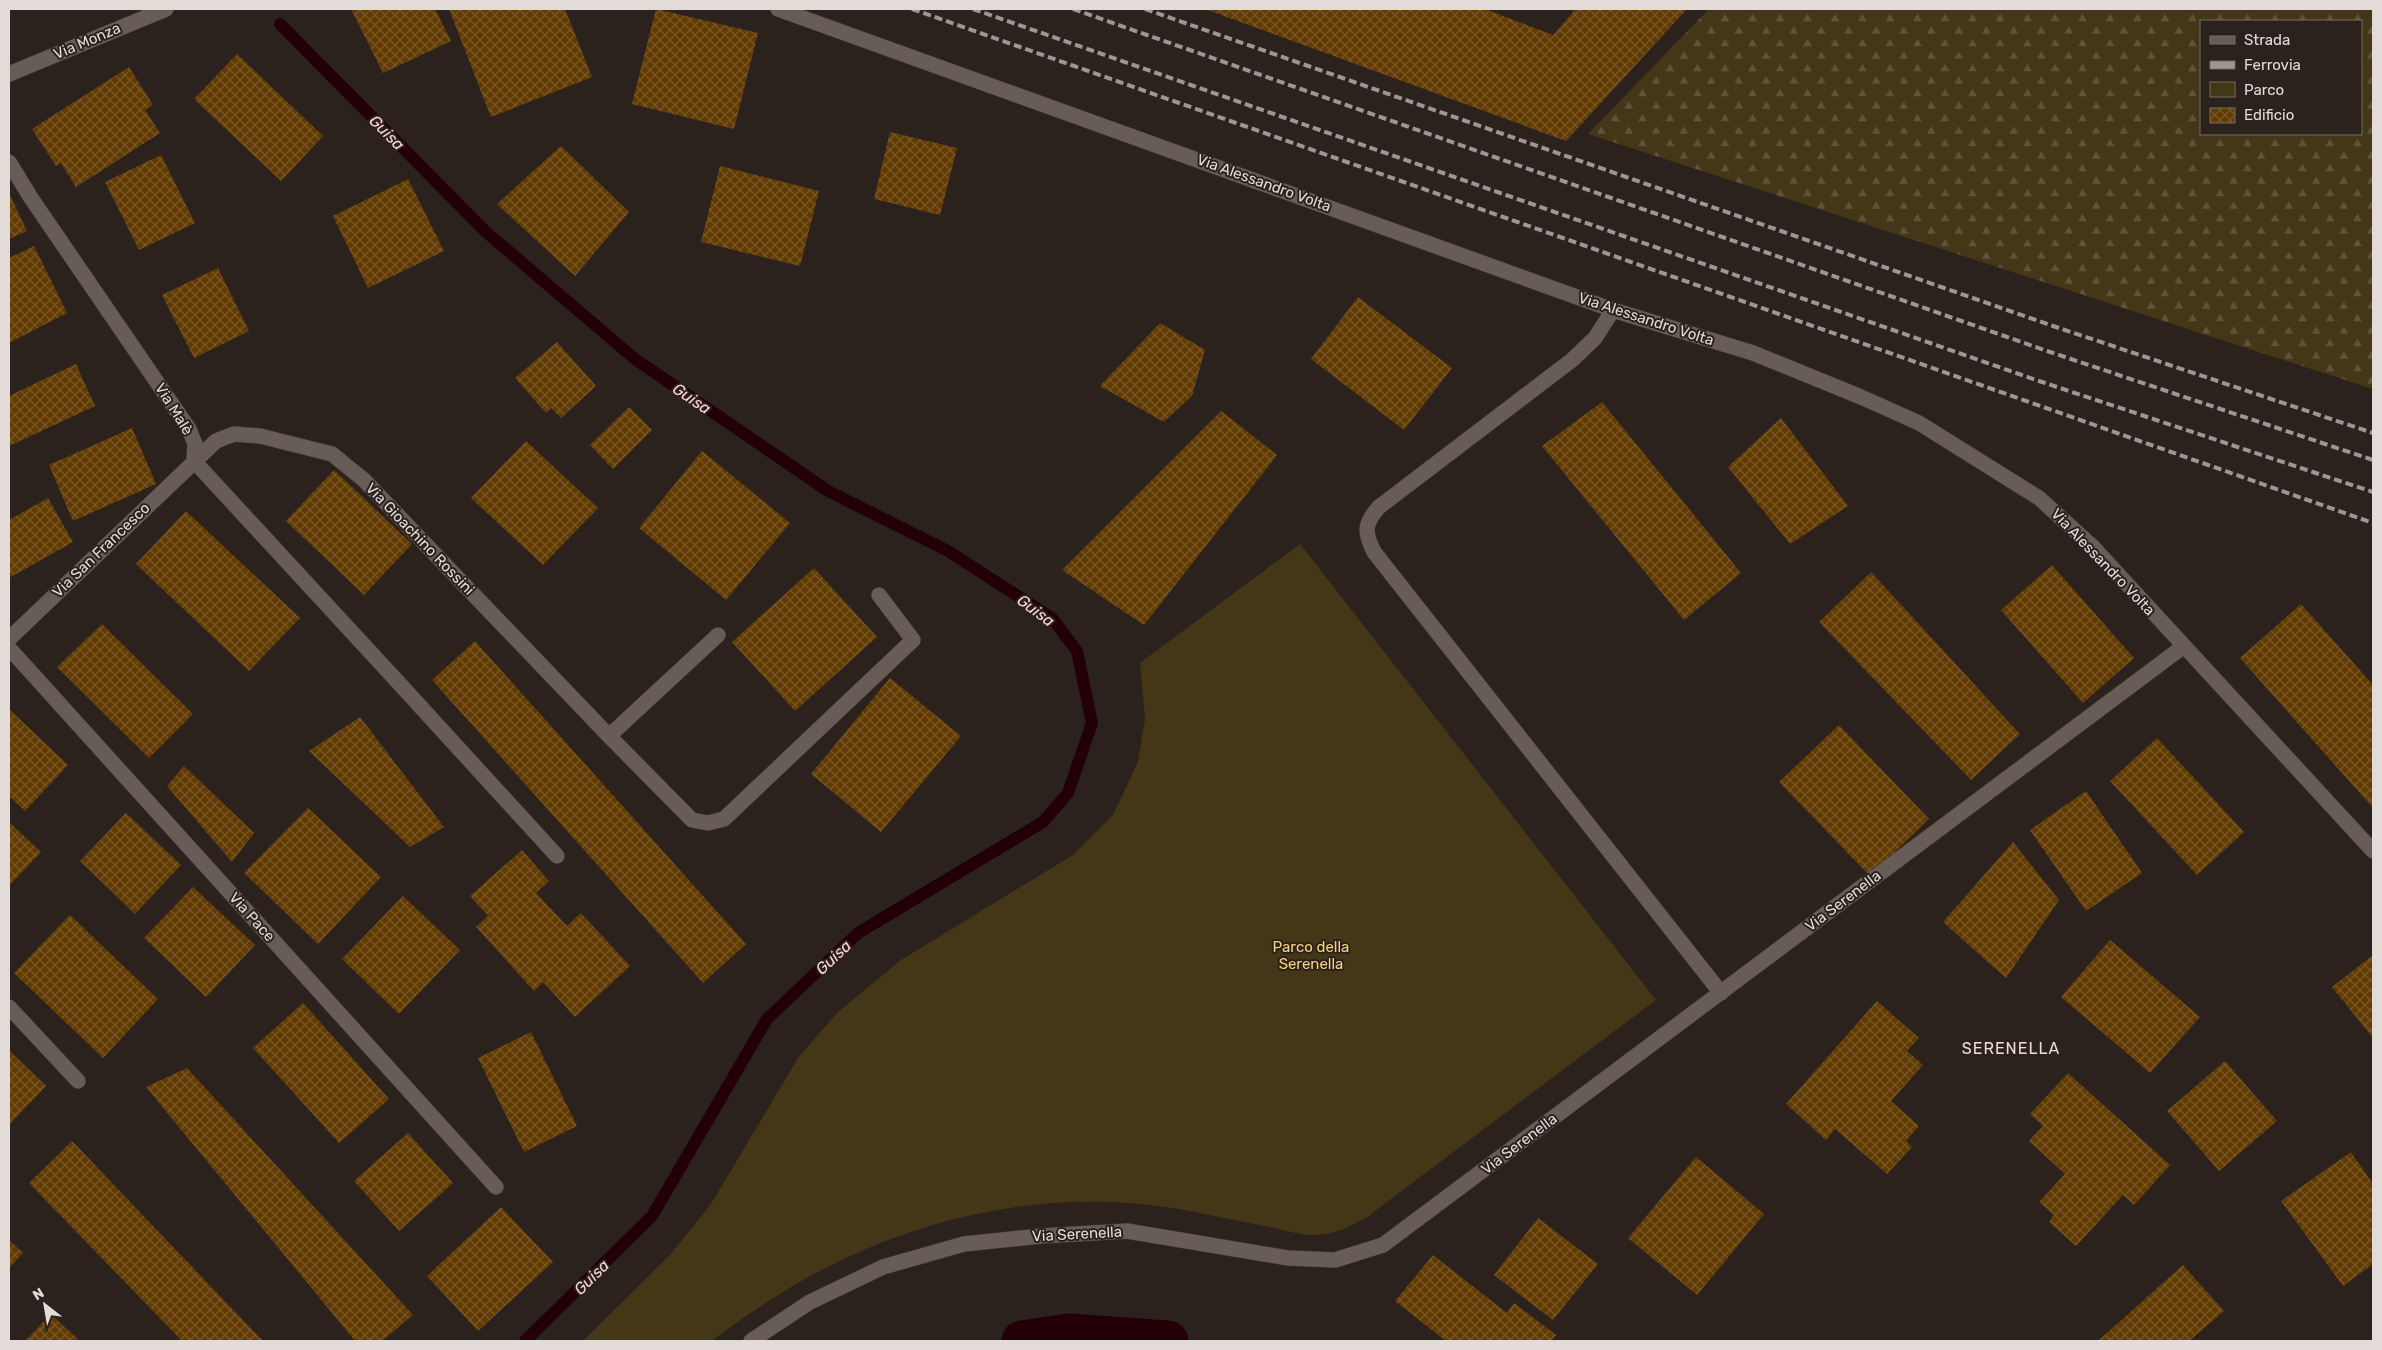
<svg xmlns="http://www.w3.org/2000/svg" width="2382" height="1350" font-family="Rubik,sans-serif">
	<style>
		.green { fill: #443717 }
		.forest { fill: url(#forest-firs); fill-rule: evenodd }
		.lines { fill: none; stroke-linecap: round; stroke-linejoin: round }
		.stream { stroke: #220006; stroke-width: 12 }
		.canal { stroke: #220006; stroke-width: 41 }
		.building { fill: url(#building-cross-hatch) }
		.lane-casing { stroke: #463d39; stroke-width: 16 }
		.street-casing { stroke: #463d39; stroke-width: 16 }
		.lane { stroke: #685c56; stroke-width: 15 }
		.street { stroke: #685c56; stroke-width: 15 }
		.rail { stroke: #9f9693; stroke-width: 4; stroke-dasharray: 8 4; stroke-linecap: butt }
		.labels { text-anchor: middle; stroke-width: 4; stroke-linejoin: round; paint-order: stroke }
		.street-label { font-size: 15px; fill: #e3dbd8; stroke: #2c221d }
		.park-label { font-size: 15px; fill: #f7d27b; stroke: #2c221d }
		.water-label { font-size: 16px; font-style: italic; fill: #fcd4d8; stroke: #2c221d }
		.neighbourhood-label { font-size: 16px; letter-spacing: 1px; fill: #ebddd6; stroke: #2c221d }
	</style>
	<defs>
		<pattern id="forest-firs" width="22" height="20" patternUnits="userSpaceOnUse" patternTransform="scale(1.25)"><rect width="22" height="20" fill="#443717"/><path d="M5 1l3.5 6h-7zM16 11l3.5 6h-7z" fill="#5f5338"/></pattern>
		<pattern id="building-cross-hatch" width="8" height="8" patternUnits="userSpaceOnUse" patternTransform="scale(1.25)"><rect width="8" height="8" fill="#623b03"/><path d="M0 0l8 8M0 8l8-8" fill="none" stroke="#785727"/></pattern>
	</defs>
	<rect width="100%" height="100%" fill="#2c221d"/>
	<path class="green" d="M 1300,544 L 1656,1000 L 1367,1217 C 1351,1226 1334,1235 1314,1235 C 1300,1235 1284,1230 1270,1227 C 1235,1221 1201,1212 1166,1207 C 1025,1187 885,1225 767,1302 C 748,1315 729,1327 712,1341 L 583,1341 L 670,1255 L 711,1204 L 798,1058 L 838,1012 L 901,960 L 1073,855 L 1113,815 L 1138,762 L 1145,719 L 1140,663 Z"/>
	<path class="forest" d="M 1709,9 L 2373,9 L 2373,389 L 1588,134 ZM 2201,21 L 2361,21 L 2361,134 L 2201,134 Z"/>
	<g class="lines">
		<path class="stream" d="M 280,24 L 486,232 L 635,359 L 828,491 L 948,551 L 1052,618 L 1077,651 L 1092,723 L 1068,793 L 1043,822 L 858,933 L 767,1019 L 652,1216 L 525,1341"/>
		<path class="canal" d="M 1022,1341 L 1068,1334 L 1168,1341"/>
	</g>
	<g class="building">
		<path d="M 351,9 L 435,9 L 451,41 L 383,73 Z"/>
		<path d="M 449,9 L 565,9 L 592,77 L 491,117 Z"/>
		<path d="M 656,9 L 758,33 L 734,129 L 632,104 Z"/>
		<path d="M 1205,9 L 1485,9 L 1553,35 L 1574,11 L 1570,9 L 1687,9 L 1566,141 Z"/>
		<path d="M 237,54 L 323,136 L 281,181 L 194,99 Z"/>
		<path d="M 129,67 L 153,105 L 145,110 L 160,133 L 76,187 L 61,163 L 56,166 L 32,129 Z"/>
		<path d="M 890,132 L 957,148 L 940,215 L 874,199 Z"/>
		<path d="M 561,146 L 629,212 L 575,276 L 497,204 Z"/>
		<path d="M 161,155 L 195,223 L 139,250 L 105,182 Z"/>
		<path d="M 720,166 L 819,191 L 800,266 L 701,242 Z"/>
		<path d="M 408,179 L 444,251 L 368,288 L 333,216 Z"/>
		<path d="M 9,193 L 27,231 L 9,239 Z"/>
		<path d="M 34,246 L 67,313 L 9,343 L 9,258 Z"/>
		<path d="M 218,268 L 249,331 L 194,358 L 162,295 Z"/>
		<path d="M 1358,297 L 1452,368 L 1404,430 L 1311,359 Z"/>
		<path d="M 1160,323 L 1205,350 L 1192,396 L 1164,422 L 1100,386 Z"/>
		<path d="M 557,342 L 596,386 L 561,418 L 551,408 L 546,413 L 515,378 Z"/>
		<path d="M 76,364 L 95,406 L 9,446 L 9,396 Z"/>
		<path d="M 1602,402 L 1741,573 L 1684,620 L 1542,446 Z"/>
		<path d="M 629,407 L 652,430 L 613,469 L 590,445 Z"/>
		<path d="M 1221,411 L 1277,455 L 1144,625 L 1062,570 Z"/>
		<path d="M 1781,418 L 1848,506 L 1790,544 L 1728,467 Z"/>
		<path d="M 132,428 L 156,484 L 73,521 L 49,465 Z"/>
		<path d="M 526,441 L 598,508 L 543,565 L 471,498 Z"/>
		<path d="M 702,451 L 790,523 L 726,600 L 639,528 Z"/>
		<path d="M 334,470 L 412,544 L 364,595 L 286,521 Z"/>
		<path d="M 48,498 L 73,542 L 9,578 L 9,520 Z"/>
		<path d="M 186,511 L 300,618 L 249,671 L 136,564 Z"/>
		<path d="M 2052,565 L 2134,658 L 2083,703 L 2001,610 Z"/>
		<path d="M 814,568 L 877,637 L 795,711 L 732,642 Z"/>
		<path d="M 1871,572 L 2020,734 L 1971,780 L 1819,622 Z"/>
		<path d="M 2301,604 L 2373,685 L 2373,808 L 2240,658 Z"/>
		<path d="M 102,624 L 193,714 L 149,758 L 57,667 Z"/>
		<path d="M 475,641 L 746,944 L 703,983 L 432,680 Z"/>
		<path d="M 890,678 L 961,736 L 881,832 L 811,774 Z"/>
		<path d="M 10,710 L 68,765 L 25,811 L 9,796 Z"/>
		<path d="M 360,717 L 444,827 L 410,847 L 309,751 Z"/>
		<path d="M 1839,725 L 1929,819 L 1870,876 L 1779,782 Z"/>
		<path d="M 2157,738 L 2244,832 L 2197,875 L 2110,781 Z"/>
		<path d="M 184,766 L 254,833 L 232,862 L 167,786 Z"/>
		<path d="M 2086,791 L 2142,873 L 2086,911 L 2030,830 Z"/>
		<path d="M 308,808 L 381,877 L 318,944 L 244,873 Z"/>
		<path d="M 126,813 L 181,865 L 135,914 L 80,861 Z"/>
		<path d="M 9,822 L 41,852 L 9,886 Z"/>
		<path d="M 2013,842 L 2059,900 L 2006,978 L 1943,922 Z"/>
		<path d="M 522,850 L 549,881 L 536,893 L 567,926 L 581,913 L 630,966 L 575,1017 L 543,982 L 534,991 L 476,927 L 488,916 L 470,896 Z"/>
		<path d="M 193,887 L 255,945 L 206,997 L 144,938 Z"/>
		<path d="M 403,896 L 460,950 L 399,1014 L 342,959 Z"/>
		<path d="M 70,915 L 158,999 L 103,1058 L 14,973 Z"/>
		<path d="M 2110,940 L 2200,1017 L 2150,1073 L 2061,997 Z"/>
		<path d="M 2373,955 L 2373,1038 L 2332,987 Z"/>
		<path d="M 1877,1001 L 1919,1038 L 1907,1051 L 1923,1065 L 1891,1101 L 1919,1126 L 1906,1141 L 1912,1147 L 1887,1174 L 1835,1129 L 1826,1140 L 1786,1104 Z"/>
		<path d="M 303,1003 L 389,1099 L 339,1143 L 253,1048 Z"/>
		<path d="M 531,1032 L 577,1126 L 524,1152 L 478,1058 Z"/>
		<path d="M 9,1050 L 46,1086 L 9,1125 Z"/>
		<path d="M 2225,1061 L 2277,1121 L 2219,1171 L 2167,1111 Z"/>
		<path d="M 187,1068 L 413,1315 L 382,1341 L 355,1341 L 146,1087 Z"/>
		<path d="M 2068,1073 L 2170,1165 L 2134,1205 L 2123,1195 L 2076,1246 L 2049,1222 L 2054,1215 L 2039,1202 L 2065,1174 L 2029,1141 L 2043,1126 L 2030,1114 Z"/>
		<path d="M 408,1133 L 453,1183 L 399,1231 L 354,1181 Z"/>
		<path d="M 72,1141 L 263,1341 L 182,1341 L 29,1183 Z"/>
		<path d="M 2351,1152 L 2373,1184 L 2373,1264 L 2343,1286 L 2281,1201 Z"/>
		<path d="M 1696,1157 L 1764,1214 L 1697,1295 L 1628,1238 Z"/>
		<path d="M 501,1207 L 553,1262 L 478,1331 L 427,1276 Z"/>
		<path d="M 1538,1218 L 1598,1264 L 1553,1320 L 1494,1275 Z"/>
		<path d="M 9,1240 L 23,1253 L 9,1268 Z"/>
		<path d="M 1433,1255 L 1507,1313 L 1514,1303 L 1556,1335 L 1551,1341 L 1446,1341 L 1395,1301 Z"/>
		<path d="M 2183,1265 L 2224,1311 L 2189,1341 L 2098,1341 Z"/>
		<path d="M 51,1314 L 80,1341 L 25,1341 Z"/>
	</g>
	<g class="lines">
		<g class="lane-casing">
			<g id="lane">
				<path d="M 1613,310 L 1595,338 L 1572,360 L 1379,507 C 1364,524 1364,532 1374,552 L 1721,993"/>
				<path d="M 718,635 L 609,736 L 692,820 L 708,823 L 724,819 L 913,640 L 879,595"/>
				<path d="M 397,681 L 557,856"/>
				<path d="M 9,1007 L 78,1081"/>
			</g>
		</g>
		<g class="street-casing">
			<g id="street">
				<path d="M 778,9 L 1613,310 L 1753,353 L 1861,397 L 1919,423 L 2039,498 L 2093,547 L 2373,851"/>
				<path d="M 9,74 L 166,9"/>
				<path d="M 9,162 L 31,198 L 189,429 L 195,444 L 194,461 L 397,681"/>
				<path d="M 9,639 L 216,441 L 234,434 L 260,436 L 332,454 L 364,480 L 609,736"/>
				<path d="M 9,648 L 496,1187"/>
				<path d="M 751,1341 L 810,1302 L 883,1267 L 964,1244 L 1041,1236 L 1127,1231 L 1288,1258 L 1335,1260 L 1383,1245 L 2184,646"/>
			</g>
		</g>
		<use href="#lane" class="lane"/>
		<use href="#street" class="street"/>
		<g class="rail">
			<path d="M 912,9 L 2373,523"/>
			<path d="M 973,9 L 2039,381 L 2373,492"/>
			<path d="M 1073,9 L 2047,351 L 2373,460"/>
			<path d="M 1145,9 L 2053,326 L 2373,433"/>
		</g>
	</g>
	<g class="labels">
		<g class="street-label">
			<text transform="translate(87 41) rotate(-23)" y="5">Via Monza</text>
			<text transform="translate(1264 183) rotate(20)" y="5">Via Alessandro Volta</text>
			<text transform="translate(1646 319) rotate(18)" y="5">Via Alessandro Volta</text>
			<text transform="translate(174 409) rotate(58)" y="5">Via Malè</text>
			<text transform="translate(420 539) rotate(46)" y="5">Via Gioachino Rossini</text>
			<text transform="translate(101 550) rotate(-44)" y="5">Via San Francesco</text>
			<text transform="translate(2103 562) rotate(46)" y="5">Via Alessandro Volta</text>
			<text transform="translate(1843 901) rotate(-37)" y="5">Via Serenella</text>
			<text transform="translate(252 917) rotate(48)" y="5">Via Pace</text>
			<text transform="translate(1519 1144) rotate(-37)" y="5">Via Serenella</text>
			<text transform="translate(1077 1234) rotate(-3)" y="5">Via Serenella</text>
		</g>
		<g class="park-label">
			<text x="1311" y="952">Parco della<tspan x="1311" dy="17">Serenella</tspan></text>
		</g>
		<g class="water-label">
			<text transform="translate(387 132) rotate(45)" y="6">Guisa</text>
			<text transform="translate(692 398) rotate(34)" y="6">Guisa</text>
			<text transform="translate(1036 610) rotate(37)" y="6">Guisa</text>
			<text transform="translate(833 957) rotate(-43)" y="6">Guisa</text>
			<text transform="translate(591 1277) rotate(-45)" y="6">Guisa</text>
		</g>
		<g class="neighbourhood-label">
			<text x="2011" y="1054">SERENELLA</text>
		</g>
	</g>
	<rect width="2382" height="1350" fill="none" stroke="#e3dbd8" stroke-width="20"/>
	<rect x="2200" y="20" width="162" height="115" fill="#2c221d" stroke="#756c68"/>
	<rect x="2210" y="36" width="25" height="8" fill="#685c56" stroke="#756c68"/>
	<text x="2244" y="45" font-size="15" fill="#e3dbd8">Strada</text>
	<rect x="2210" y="61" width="25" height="8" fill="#9f9693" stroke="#756c68"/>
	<text x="2244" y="70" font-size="15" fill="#e3dbd8">Ferrovia</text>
	<rect x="2210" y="82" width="25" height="15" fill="#443717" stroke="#756c68"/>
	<text x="2244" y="95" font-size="15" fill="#e3dbd8">Parco</text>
	<rect x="2210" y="108" width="25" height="15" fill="url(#building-cross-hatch)" stroke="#756c68"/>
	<text x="2244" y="120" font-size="15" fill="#e3dbd8">Edificio</text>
	<g transform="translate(45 1305) rotate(329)" stroke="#2c221d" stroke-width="4" paint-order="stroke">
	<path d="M0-4L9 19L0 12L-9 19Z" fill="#e3dbd8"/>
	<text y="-8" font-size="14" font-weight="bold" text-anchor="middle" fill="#e3dbd8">N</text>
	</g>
</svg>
